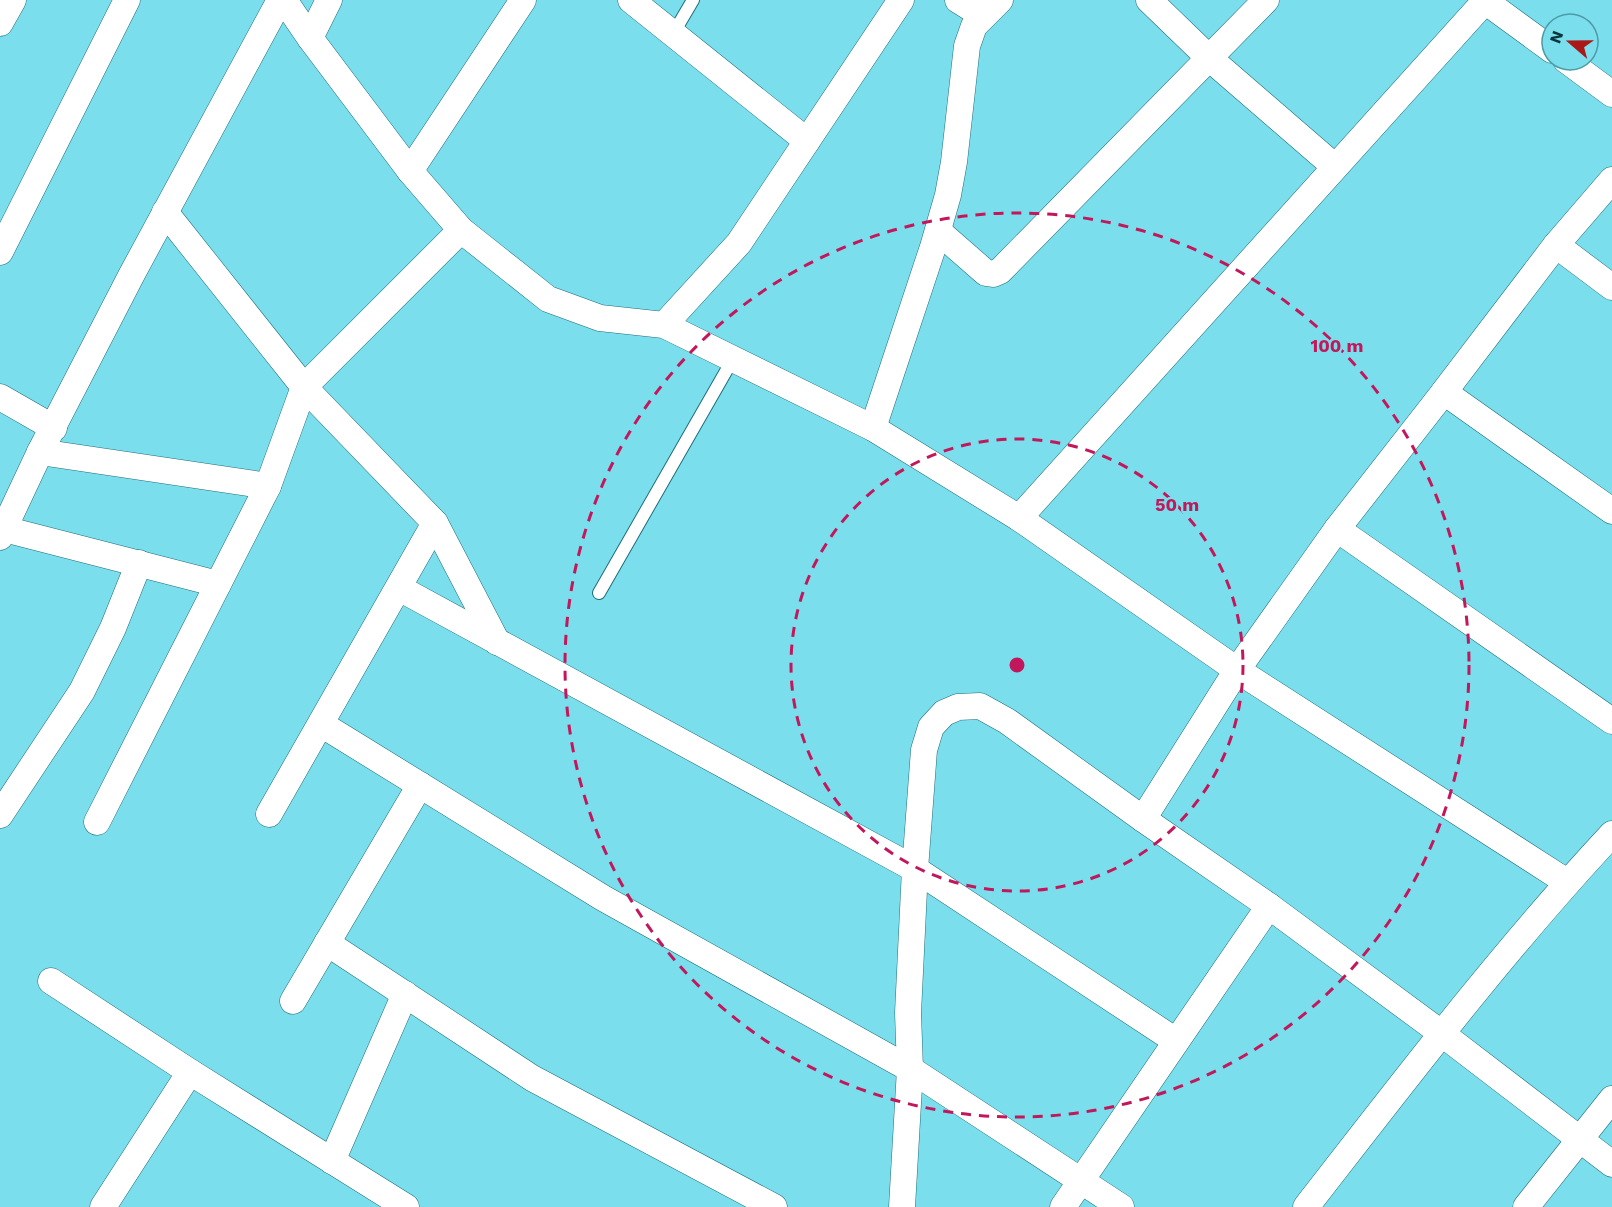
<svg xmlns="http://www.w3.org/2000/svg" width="1612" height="1207" font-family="'Work Sans',sans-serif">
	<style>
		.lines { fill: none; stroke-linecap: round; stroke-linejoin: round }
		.lane-casing { stroke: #1e6f7a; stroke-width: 14 }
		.street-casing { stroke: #1e6f7a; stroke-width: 27 }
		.lane { stroke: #fff; stroke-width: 12 }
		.street { stroke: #fff; stroke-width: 26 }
		.ring { fill: none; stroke: #c2185b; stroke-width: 3; stroke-dasharray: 10 8 }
		.centre { fill: #c2185b; stroke: #7adeec; stroke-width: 3 }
		.ring-label { font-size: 18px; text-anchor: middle; font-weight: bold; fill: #c2185b; stroke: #7adeec; stroke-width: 4.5; stroke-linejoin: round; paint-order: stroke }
	</style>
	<rect width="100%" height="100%" fill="#7adeec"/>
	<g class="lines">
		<g class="lane-casing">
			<g id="lane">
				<path d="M 673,34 L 693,0"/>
				<path d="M 599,593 L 733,359"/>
			</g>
		</g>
		<g class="street-casing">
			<g id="street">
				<path d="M 284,0 L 310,38 L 410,171 L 461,230 L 548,299 L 600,318 L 664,325 L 873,428 L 1019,518 L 1237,670 L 1567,882"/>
				<path d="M 631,0 L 807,141"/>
				<path d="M 958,0 L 982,15"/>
				<path d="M 1149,0 L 1208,57 L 1334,166"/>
				<path d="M 1485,1 L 1552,50"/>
				<path d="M 0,23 L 13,0"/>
				<path d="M 310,38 L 329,0"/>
				<path d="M 1566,60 L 1612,94"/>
				<path d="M 410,171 L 523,0"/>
				<path d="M 165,212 L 304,387 L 435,523 L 497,642"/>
				<path d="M 938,231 L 986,273 L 993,274 L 1000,271 L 1266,0"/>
				<path d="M 1556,245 L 1612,287"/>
				<path d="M 0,252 L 127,0"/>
				<path d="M 664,325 L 739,243 L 901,0"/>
				<path d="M 1444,392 L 1556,245 L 1612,180"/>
				<path d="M 0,397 L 54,428"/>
				<path d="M 873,428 L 933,247 L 948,195 L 954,162 L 967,46 L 974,26 L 1000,0"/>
				<path d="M 40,452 L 268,486"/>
				<path d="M 1019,518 L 1486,0"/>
				<path d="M 4,529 L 218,584"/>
				<path d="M 1337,529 L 1612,721"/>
				<path d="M 0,537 L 40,452 L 132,274 L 280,0"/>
				<path d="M 399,588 L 915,869 L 1176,1041"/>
				<path d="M 321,724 L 603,898 L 910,1069 L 1121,1207"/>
				<path d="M 269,814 L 435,523"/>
				<path d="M 0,815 L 82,691 L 113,628 L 139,563"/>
				<path d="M 1143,819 L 1237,670 L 1337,529 L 1444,392 L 1612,511"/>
				<path d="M 97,822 L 268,486 L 304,387 L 461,230"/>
				<path d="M 327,943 L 532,1078 L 774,1207"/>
				<path d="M 51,981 L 190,1072 L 406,1207"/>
				<path d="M 293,1001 L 420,785"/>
				<path d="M 332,1161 L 405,994"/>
				<path d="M 103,1207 L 190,1072"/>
				<path d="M 902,1207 L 910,1069 L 908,1013 L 915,869 L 924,750 L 931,727 L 944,713 L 958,707 L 980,706 L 1007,721 L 1143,819 L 1269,906 L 1441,1033 L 1612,1164"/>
				<path d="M 1063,1207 L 1269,906"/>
				<path d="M 1306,1207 C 1405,1080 1502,952 1612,834"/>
				<path d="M 1526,1207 L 1612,1099"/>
			</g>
		</g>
		<use href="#lane" class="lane"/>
		<use href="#street" class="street"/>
	</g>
	<g class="ring">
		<circle cx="1017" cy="665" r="226"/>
		<circle cx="1017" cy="665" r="452"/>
	</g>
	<circle cx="1017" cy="665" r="9" class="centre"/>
	<g class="ring-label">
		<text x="1337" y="352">100 m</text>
		<text x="1177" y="511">50 m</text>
	</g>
	<g transform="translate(1570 42) rotate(290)"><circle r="28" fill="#7adeec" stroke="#4c9ba6" stroke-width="1.5"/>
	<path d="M0-4.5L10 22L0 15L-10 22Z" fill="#ab1818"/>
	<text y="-9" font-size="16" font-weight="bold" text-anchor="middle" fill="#08363c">N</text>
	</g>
</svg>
